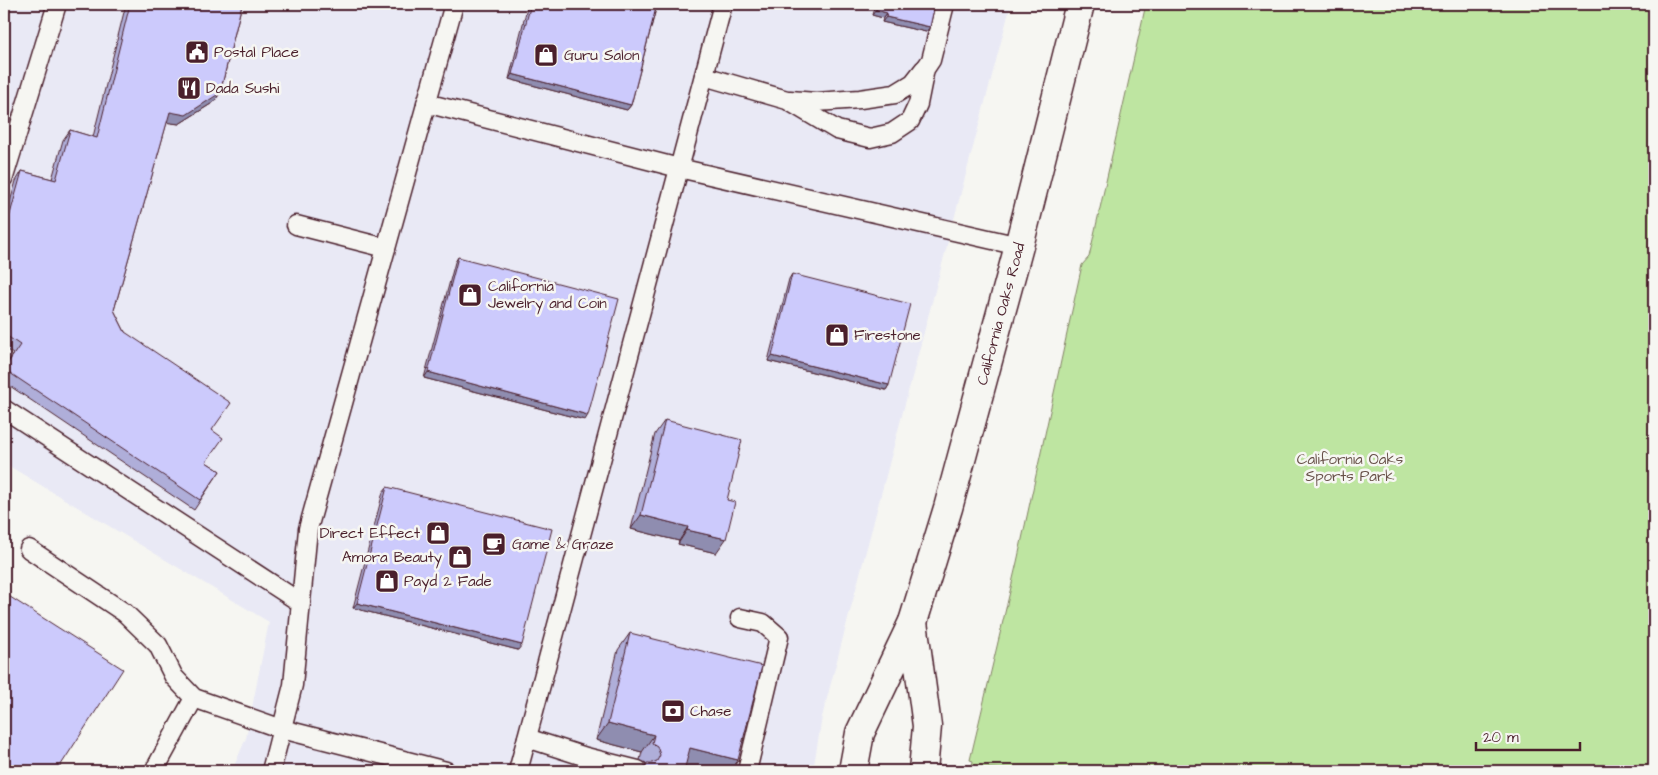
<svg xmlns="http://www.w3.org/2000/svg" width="1658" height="775" font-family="'Architects Daughter',sans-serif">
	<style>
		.built { fill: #e9e9f5 }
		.green { fill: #bee5a1; stroke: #848266 }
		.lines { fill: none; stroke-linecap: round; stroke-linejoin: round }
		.lane-casing { stroke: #4a1f2b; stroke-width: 21 }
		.primary-casing { stroke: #4a1f2b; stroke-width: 31 }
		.lane { stroke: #f6f6f2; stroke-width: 18 }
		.primary { stroke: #f6f6f2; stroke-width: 28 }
		.wall { fill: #afaed9; stroke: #4a1f2b }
		.shaded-wall { fill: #8f8db0; stroke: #4a1f2b }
		.building { fill: #cccafc; stroke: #4a1f2b }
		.labels { text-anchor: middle; stroke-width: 5; stroke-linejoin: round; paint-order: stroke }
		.poi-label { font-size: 15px; fill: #4a1f2b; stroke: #f6f6f2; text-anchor: start }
		.street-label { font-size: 15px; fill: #4a1f2b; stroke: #f6f6f2 }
		.park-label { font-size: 15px; fill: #675048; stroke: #f6f6f2 }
	</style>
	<rect width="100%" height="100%" fill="#f6f6f2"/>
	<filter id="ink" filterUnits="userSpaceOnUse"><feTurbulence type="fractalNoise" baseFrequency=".02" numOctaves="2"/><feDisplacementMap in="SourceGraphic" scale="10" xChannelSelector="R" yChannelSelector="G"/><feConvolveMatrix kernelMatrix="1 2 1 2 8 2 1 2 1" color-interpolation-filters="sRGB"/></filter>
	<g filter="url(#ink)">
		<path class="built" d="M 4,4 L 1011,4 L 822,717 L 813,771 L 232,771 L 246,738 L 269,622 L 4,463 Z"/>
		<path class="green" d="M 1146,4 L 1654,4 L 1654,771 L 1016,771 L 1005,769 L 972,767 L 973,761 L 970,760 L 1017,562 L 1082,265 L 1089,257 Z"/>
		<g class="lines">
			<g class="lane-casing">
				<g id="lane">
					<path d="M 704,76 L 787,100 L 837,130 L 870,138 L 892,133 L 910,121 L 918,104 L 925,69 L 931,60 L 945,4"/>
					<path d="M 790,100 L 816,102 L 860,99 L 895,94 L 913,83 L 924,69"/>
					<path d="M 426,103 L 679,168 L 1019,246"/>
					<path d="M 4,177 L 57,4"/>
					<path d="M 296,225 L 386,248"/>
					<path d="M 4,409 L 301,603"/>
					<path d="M 29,549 L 125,613 L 158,645 L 174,677 L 194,698 L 282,729 L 446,771"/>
					<path d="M 740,618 L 763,623 L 779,637 L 747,771"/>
					<path d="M 527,738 L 586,757 L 638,770"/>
					<path d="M 154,771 L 194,698"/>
					<path d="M 271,771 L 293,685 L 308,529 L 454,4"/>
					<path d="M 518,771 L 723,4"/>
				</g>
			</g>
			<g class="primary-casing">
				<g id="primary">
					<path d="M 913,622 L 927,726 L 923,771"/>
					<path id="s1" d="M 853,771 L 860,733 L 913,622 L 948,508 L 1019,246 L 1080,4"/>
				</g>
			</g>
			<use href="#lane" class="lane"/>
			<use href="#primary" class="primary"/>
		</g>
		<g class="wall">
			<path d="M 126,4 L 242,4 L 220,93 L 214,102 L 179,124 L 167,122 L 114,310 L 125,332 L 212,430 L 206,462 L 220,471 L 194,510 L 4,382 L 4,368 L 13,354 L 4,348 L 4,223 L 16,181 L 22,171 L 52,179 L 63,140 L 70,130 L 93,137 Z"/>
			<path d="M 528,4 L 663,4 L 662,5 L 657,5 L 631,105 L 627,110 L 509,79 Z"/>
			<path d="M 875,4 L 935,4 L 930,27 L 926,32 L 882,22 L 883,18 L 872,15 Z"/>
			<path d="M 458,257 L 585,420 L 424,378 L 455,262 Z"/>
			<path d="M 792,274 L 889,385 L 886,390 L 768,361 L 789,279 Z"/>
			<path d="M 665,420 L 727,500 L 716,553 L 678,544 L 679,541 L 631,529 L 655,434 Z"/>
			<path d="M 387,487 L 518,650 L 353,608 L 383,492 Z"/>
			<path d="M 630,633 L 738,760 L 731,771 L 703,771 L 685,767 L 684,771 L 641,771 L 646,764 L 646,763 L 640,760 L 642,752 L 596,740 L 618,650 Z"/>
		</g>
		<g class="shaded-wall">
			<path d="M 876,10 L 887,13 L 883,18 L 872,15 Z"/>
			<path d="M 886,17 L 930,27 L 926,32 L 882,22 Z"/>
			<path d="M 512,74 L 631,105 L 627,110 L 509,79 Z"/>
			<path d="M 220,93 L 214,102 L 179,124 L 163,122 L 170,112 Z"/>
			<path d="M 772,356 L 889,385 L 886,390 L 768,361 Z"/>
			<path d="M 428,372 L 588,415 L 585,420 L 424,378 Z"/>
			<path d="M 641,515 L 688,527 L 679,541 L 631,529 Z"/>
			<path d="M 687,530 L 726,539 L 716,553 L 678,544 Z"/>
			<path d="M 357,603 L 522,645 L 518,650 L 353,608 Z"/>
			<path d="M 608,723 L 654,735 L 642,752 L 596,740 Z"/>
			<path d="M 690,748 L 738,760 L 731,771 L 703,771 L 678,765 Z"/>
		</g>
		<g class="building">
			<path d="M 130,4 L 242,4 L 220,93 L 186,115 L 170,112 L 114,310 L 125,332 L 231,403 L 212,430 L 223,438 L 206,462 L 220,471 L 200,500 L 4,369 L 20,345 L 4,334 L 4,236 L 22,171 L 56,180 L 70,130 L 97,138 Z"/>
			<path d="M 531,4 L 657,4 L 631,105 L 512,74 Z"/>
			<path d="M 877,4 L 935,4 L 930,27 L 886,17 L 887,13 L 876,10 Z"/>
			<path d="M 458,257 L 619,299 L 588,415 L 428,372 Z"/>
			<path d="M 792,274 L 910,304 L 889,385 L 772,356 Z"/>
			<path d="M 665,420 L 742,440 L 727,500 L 735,502 L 726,539 L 687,530 L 688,527 L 641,515 Z"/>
			<path d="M 387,487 L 552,529 L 522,645 L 357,603 Z"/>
			<path d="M 7,595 L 123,669 L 57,771 L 4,771 L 4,600 Z"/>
			<path d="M 630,633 L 762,666 L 738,760 L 690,748 L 684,771 L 645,771 L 647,763 L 652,763 L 657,761 L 660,755 L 657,746 L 652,743 L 654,735 L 608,723 Z"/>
		</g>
	</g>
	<defs>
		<g id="civic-square" transform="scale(1.25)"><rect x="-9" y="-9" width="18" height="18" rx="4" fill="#4a1f2b" stroke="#f6f6f2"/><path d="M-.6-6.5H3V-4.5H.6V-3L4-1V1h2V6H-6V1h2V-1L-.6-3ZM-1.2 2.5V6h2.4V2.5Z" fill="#fff"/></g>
		<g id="shop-square" transform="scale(1.25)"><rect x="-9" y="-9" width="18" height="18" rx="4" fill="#4a1f2b" stroke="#f6f6f2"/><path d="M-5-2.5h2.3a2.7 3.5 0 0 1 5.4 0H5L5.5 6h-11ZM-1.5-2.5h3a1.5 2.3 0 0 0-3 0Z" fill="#fff"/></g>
		<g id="restaurant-square" transform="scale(1.25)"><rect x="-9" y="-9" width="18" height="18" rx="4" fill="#4a1f2b" stroke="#f6f6f2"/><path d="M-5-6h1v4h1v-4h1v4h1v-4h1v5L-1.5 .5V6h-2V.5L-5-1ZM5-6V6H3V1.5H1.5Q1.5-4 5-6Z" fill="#fff"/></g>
		<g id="cafe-square" transform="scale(1.25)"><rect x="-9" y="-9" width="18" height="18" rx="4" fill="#4a1f2b" stroke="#f6f6f2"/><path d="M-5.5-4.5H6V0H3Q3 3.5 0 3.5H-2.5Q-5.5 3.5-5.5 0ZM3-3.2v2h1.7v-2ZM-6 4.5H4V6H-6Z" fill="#fff"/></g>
		<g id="bank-square" transform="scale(1.25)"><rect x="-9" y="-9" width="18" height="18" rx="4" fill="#4a1f2b" stroke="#f6f6f2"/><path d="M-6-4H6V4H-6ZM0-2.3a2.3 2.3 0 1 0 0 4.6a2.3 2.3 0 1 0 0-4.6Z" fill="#fff"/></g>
	</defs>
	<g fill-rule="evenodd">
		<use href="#civic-square" x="197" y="52"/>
		<use href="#shop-square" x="546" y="55"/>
		<use href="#restaurant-square" x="189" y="88"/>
		<use href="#shop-square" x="470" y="295"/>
		<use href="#shop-square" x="837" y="335"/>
		<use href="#shop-square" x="438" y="533"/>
		<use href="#cafe-square" x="494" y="544"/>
		<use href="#shop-square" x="460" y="557"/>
		<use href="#shop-square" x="387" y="581"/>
		<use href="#bank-square" x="673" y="711"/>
	</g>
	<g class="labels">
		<g class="poi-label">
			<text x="214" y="57">Postal Place</text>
			<text x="564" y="60">Guru Salon</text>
			<text x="206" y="93">Dada Sushi</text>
			<text x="488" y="291">California<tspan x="488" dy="17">Jewelry and Coin</tspan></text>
			<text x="854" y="340">Firestone</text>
			<text x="420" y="538" text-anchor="end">Direct Effect</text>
			<text x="512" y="549">Game &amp; Graze</text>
			<text x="442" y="562" text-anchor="end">Amora Beauty</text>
			<text x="404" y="586">Payd 2 Fade</text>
			<text x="690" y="716">Chase</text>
		</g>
		<g class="street-label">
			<text dy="5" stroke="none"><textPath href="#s1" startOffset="482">California Oaks Road</textPath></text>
		</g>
		<g class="park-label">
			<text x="1350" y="464">California Oaks<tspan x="1350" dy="17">Sports Park</tspan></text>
		</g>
	</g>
	<rect width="1658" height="775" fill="none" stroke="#f6f6f2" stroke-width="20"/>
	<rect x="10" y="10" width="1638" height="755" fill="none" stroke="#4a1f2b" stroke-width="2" filter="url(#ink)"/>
	<path d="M1476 742v8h104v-8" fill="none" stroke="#4a1f2b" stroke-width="2.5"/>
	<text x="1483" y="742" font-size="15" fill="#4a1f2b" stroke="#f6f6f2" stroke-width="4" paint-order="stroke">20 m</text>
</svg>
